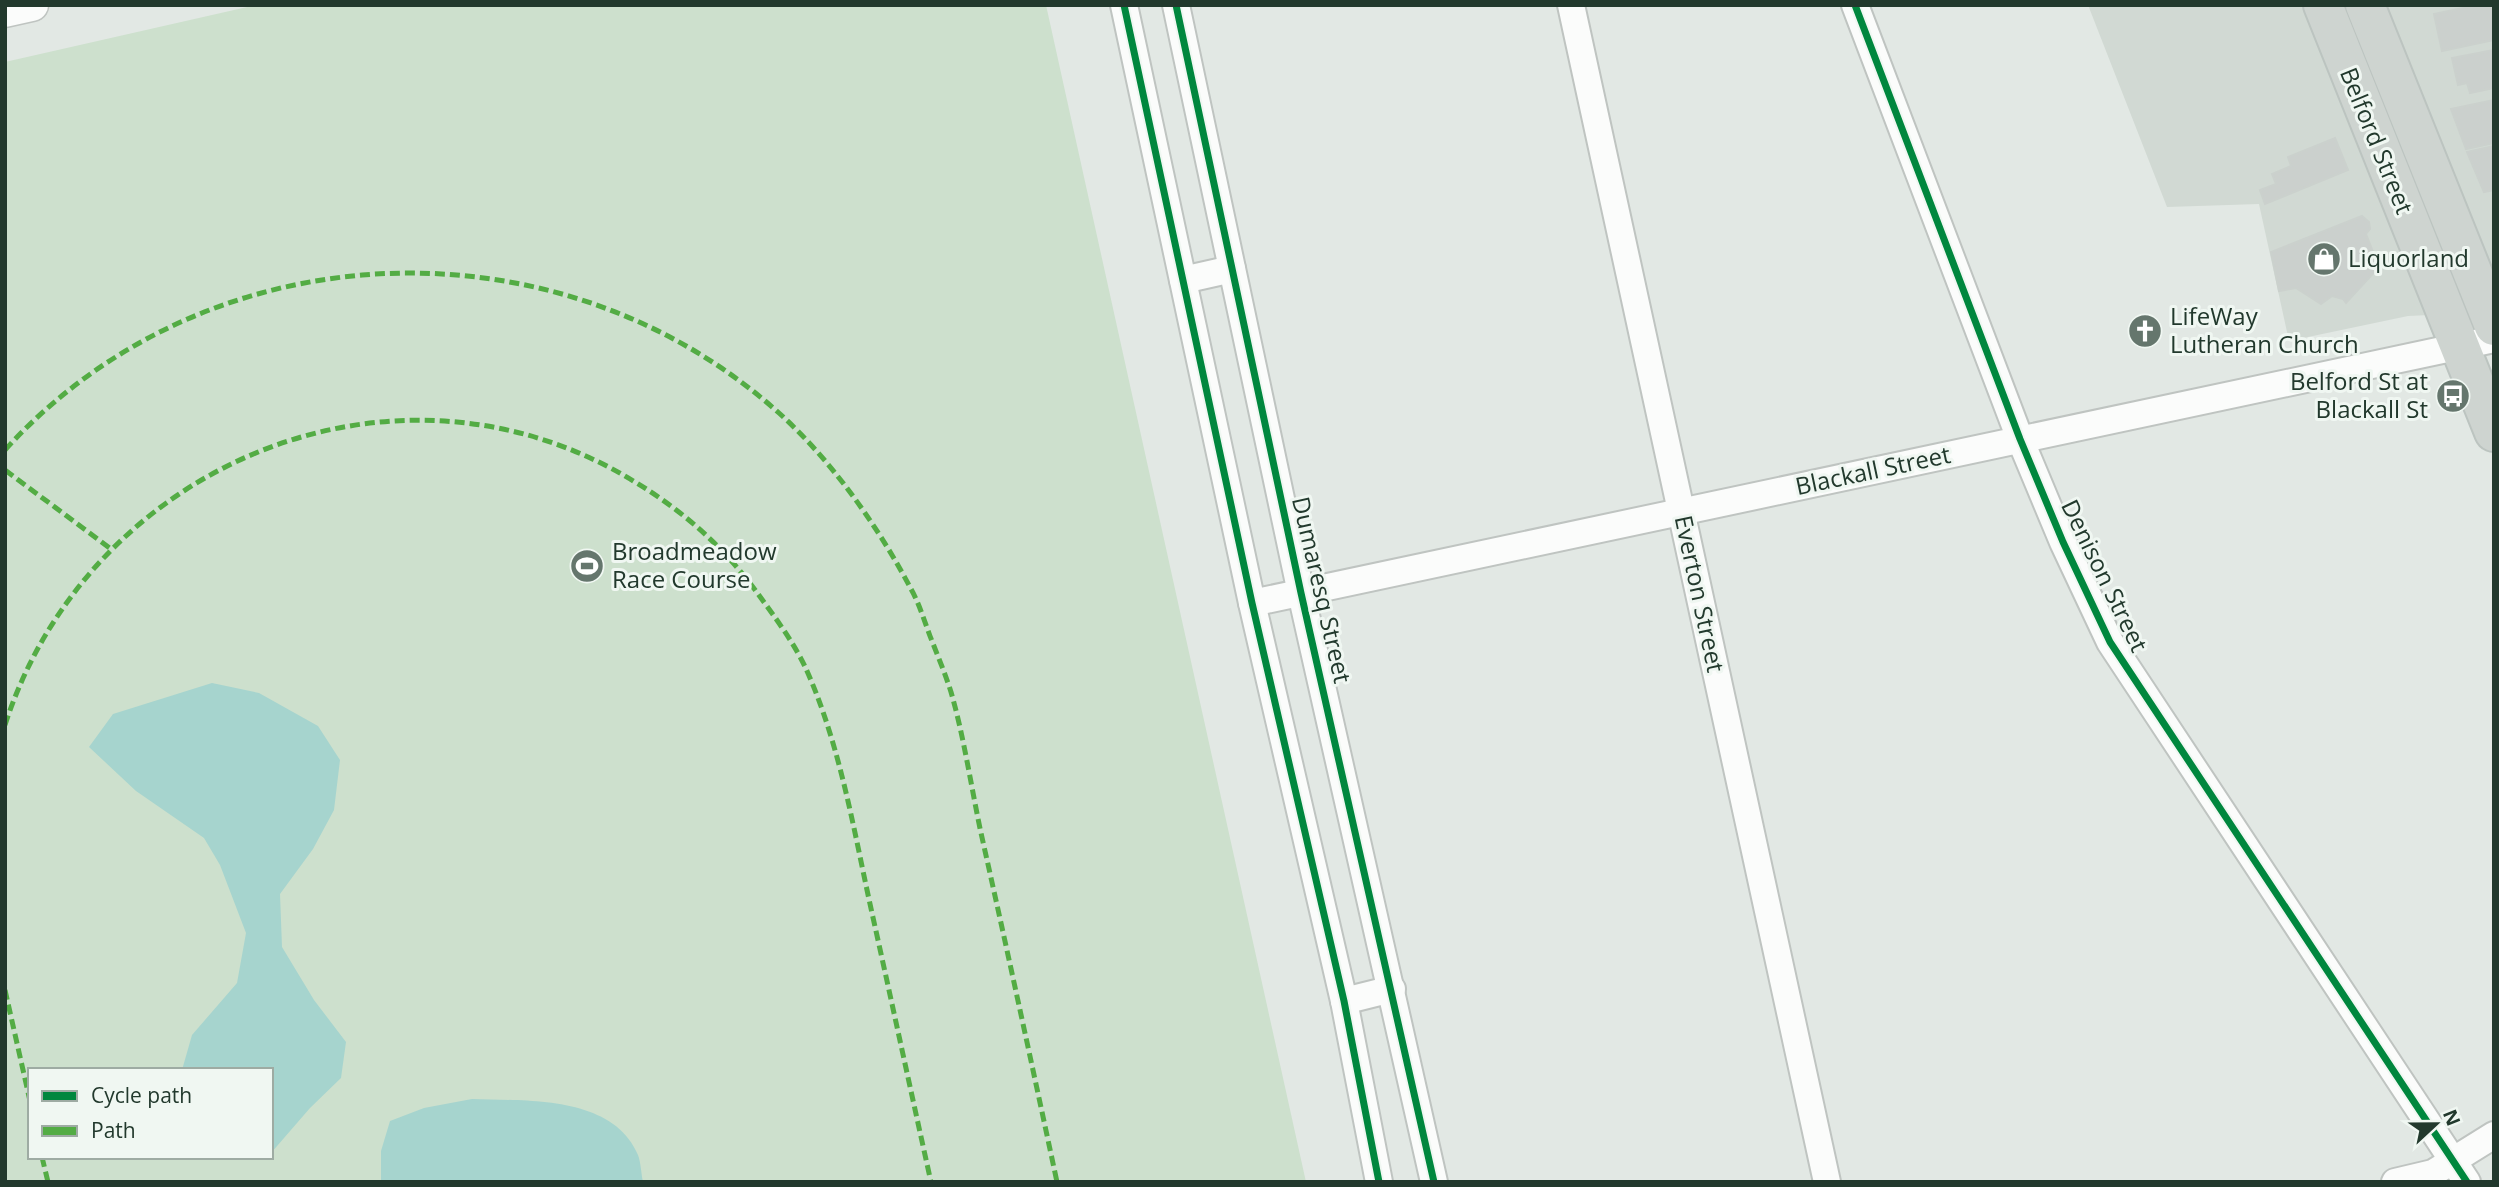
<svg xmlns="http://www.w3.org/2000/svg" width="2499" height="1187" font-family="'Open Sans',sans-serif">
	<style>
		.built { fill: #d1d9d3 }
		.green { fill: #cde0cd; fill-rule: evenodd }
		.water { fill: #a6d4ce }
		.building { fill: #cbd0cd; stroke: #cbd1cd; stroke-width: 2 }
		.lines { fill: none; stroke-linecap: round; stroke-linejoin: round }
		.minor-casing { stroke: #bfc4c1; stroke-width: 30 }
		.tertiary-casing { stroke: #bfc4c1; stroke-width: 35 }
		.primary-casing { stroke: #bcc4c0; stroke-width: 42 }
		.minor { stroke: #fbfcfb; stroke-width: 26 }
		.tertiary { stroke: #fbfcfb; stroke-width: 32 }
		.primary { stroke: #ced4d0; stroke-width: 38 }
		.quiet { stroke: #53ac44; stroke-width: 5; stroke-dasharray: 10 5; stroke-linecap: butt }
		.cycleway-casing { stroke: #f0f7f2; stroke-width: 11 }
		.cycleway { stroke: #00873e; stroke-width: 7 }
		.labels { text-anchor: middle; stroke-width: 6; stroke-linejoin: round; paint-order: stroke }
		.street-label { font-size: 24px; fill: #22392d; stroke: #f0f7f2 }
		.poi-label { font-size: 24px; fill: #22392d; stroke: #f0f7f2; text-anchor: start }
	</style>
	<rect width="100%" height="100%" fill="#e2e8e4"/>
	<path class="built" d="M 2088,5 L 2494,5 L 2494,312 L 2408,316 L 2289,341 L 2259,204 L 2167,207 Z"/>
	<path class="green" d="M 256,5 L 1046,5 L 1306,1182 L 5,1182 L 5,62 ZM 30,1070 L 271,1070 L 271,1157 L 30,1157 Z"/>
	<g class="water">
		<path d="M 212,683 L 259,693 L 318,726 L 340,760 L 334,810 L 313,849 L 280,894 L 282,947 L 314,1000 L 346,1042 L 341,1078 L 310,1108 L 271,1153 L 271,1070 L 182,1070 L 192,1035 L 237,983 L 246,933 L 220,865 L 204,838 L 136,791 L 89,747 L 113,714 Z"/>
		<path d="M 472,1099 C 525,1101 613,1095 638,1155 C 641,1163 641,1173 643,1182 L 381,1182 L 381,1151 L 390,1121 L 424,1108 Z"/>
	</g>
	<g class="building">
		<path d="M 2477,5 L 2494,5 L 2494,40 L 2442,51 L 2434,14 Z"/>
		<path d="M 2494,50 L 2494,88 L 2470,93 L 2467,83 L 2458,85 L 2452,58 Z"/>
		<path d="M 2494,100 L 2494,143 L 2466,149 L 2451,109 Z"/>
		<path d="M 2335,138 L 2348,170 L 2265,204 L 2260,190 L 2276,184 L 2272,174 L 2291,166 L 2288,157 Z"/>
		<path d="M 2494,146 L 2494,190 L 2484,192 L 2467,152 Z"/>
		<path d="M 2362,216 L 2369,222 L 2370,229 L 2366,234 L 2379,267 L 2346,303 L 2343,299 L 2332,296 L 2321,304 L 2296,288 L 2279,291 L 2271,252 Z"/>
	</g>
	<g class="lines">
		<g class="minor-casing">
			<g id="minor">
				<path d="M 1124,5 L 1252,603 L 1344,1001 L 1379,1182"/>
				<path d="M 1176,5 L 1301,593 L 1434,1182"/>
				<path d="M 1571,5 L 1827,1182"/>
				<path d="M 1855,5 L 2020,439 L 2063,542 L 2110,642 L 2467,1182"/>
				<path d="M 1183,280 L 1232,269"/>
				<path d="M 1252,603 L 2494,339"/>
				<path d="M 1344,1001 L 1392,989"/>
				<path d="M 2395,1182 L 2433,1173 L 2494,1135"/>
			</g>
		</g>
		<g class="tertiary-casing">
			<path id="tertiary" d="M 5,11 L 32,5"/>
		</g>
		<g class="primary-casing">
			<g id="primary">
				<path d="M 2323,5 L 2494,432"/>
				<path d="M 2365,5 L 2494,326"/>
			</g>
		</g>
		<use href="#minor" class="minor"/>
		<use href="#tertiary" class="tertiary"/>
		<use href="#primary" class="primary"/>
		<g class="quiet">
			<path d="M 5,450 C 206,228 557,214 779,413 C 831,460 878,526 911,589 C 919,603 924,620 930,636 C 937,654 945,673 951,692 C 964,737 971,786 981,833 C 1007,949 1032,1065 1057,1182"/>
			<path d="M 5,470 L 111,549"/>
			<path d="M 5,725 C 89,464 396,335 635,482 C 685,512 727,550 761,598 C 777,620 796,646 807,671 C 841,748 854,832 872,913 C 892,1003 911,1092 931,1182"/>
			<path d="M 5,990 L 30,1101"/>
			<path d="M 42,1157 L 48,1182"/>
		</g>
		<g class="cycleway-casing">
			<g id="cycleway">
				<path d="M 1124,5 L 1252,603 L 1344,1001 L 1379,1182"/>
				<path d="M 1176,5 L 1301,593 L 1434,1182"/>
				<path d="M 1855,5 L 2020,439 L 2063,542 L 2110,642 L 2467,1182"/>
			</g>
		</g>
		<use href="#cycleway" class="cycleway"/>
	</g>
	<defs>
		<g id="shop-disc" transform="scale(1.75)"><circle r="9.5" fill="#65766d" stroke="#f0f7f2"/><path d="M-5-2.5h2.3a2.7 3.5 0 0 1 5.4 0H5L5.5 6h-11ZM-1.5-2.5h3a1.5 2.3 0 0 0-3 0Z" fill="#fff"/></g>
		<g id="church-disc" transform="scale(1.75)"><circle r="9.5" fill="#65766d" stroke="#f0f7f2"/><path d="M-1.2-6h2.4v3.5h3.3v2.4h-3.3V6h-2.4V-.1h-3.3v-2.4h3.3Z" fill="#fff"/></g>
		<g id="bus-disc" transform="scale(1.75)"><circle r="9.5" fill="#65766d" stroke="#f0f7f2"/><path d="M-5-6H5V4H4V6H2V4H-2V6H-4V4H-5ZM-3.5-4V0h7V-4ZM-3.5 1.2v1.5H-2V1.2ZM2 1.2v1.5H3.5V1.2Z" fill="#fff"/></g>
		<g id="stadium-disc" transform="scale(1.75)"><circle r="9.5" fill="#65766d" stroke="#f0f7f2"/><path d="M0-5a6.5 5 0 1 0 0 10a6.5 5 0 1 0 0-10ZM-3.5-1.8h7v3.6h-7Z" fill="#fff"/></g>
	</defs>
	<g fill-rule="evenodd">
		<use href="#shop-disc" x="2324" y="259"/>
		<use href="#church-disc" x="2145" y="331"/>
		<use href="#bus-disc" x="2453" y="396"/>
		<use href="#stadium-disc" x="587" y="566"/>
	</g>
	<g class="labels">
		<g class="street-label">
			<text transform="translate(2376 141) rotate(68)" y="8">Belford Street</text>
			<text transform="translate(1873 471) rotate(-12)" y="8">Blackall Street</text>
			<text transform="translate(2104 576) rotate(64)" y="8">Denison Street</text>
			<text transform="translate(1321 590) rotate(77)" y="8">Dumaresq Street</text>
			<text transform="translate(1699 594) rotate(78)" y="8">Everton Street</text>
		</g>
		<g class="poi-label">
			<text x="2348" y="267">Liquorland</text>
			<text x="2170" y="325">LifeWay<tspan x="2170" dy="28">Lutheran Church</tspan></text>
			<text x="2428" y="390" text-anchor="end">Belford St at<tspan x="2428" dy="28">Blackall St</tspan></text>
			<text x="612" y="560">Broadmeadow<tspan x="612" dy="28">Race Course</tspan></text>
		</g>
	</g>
	<rect width="2499" height="1187" fill="none" stroke="#22392d" stroke-width="14"/>
	<rect x="28" y="1068" width="245" height="91" fill="#f0f7f2" stroke="#9eaba3" stroke-width="2"/>
	<rect x="42" y="1091" width="35" height="10" fill="#00873e" stroke="#9eaba3" stroke-width="2"/>
	<text x="91" y="1103" font-size="21" fill="#22392d">Cycle path</text>
	<rect x="42" y="1126" width="35" height="10" fill="#53ac44" stroke="#9eaba3" stroke-width="2"/>
	<text x="91" y="1138" font-size="21" fill="#22392d">Path</text>
	<g transform="translate(2436 1124) rotate(68)" stroke="#f0f7f2" stroke-width="5" paint-order="stroke">
	<path d="M0-5L12 26L0 18L-12 26Z" fill="#22392d"/>
	<text y="-10" font-size="19" font-weight="bold" text-anchor="middle" fill="#22392d">N</text>
	</g>
</svg>
